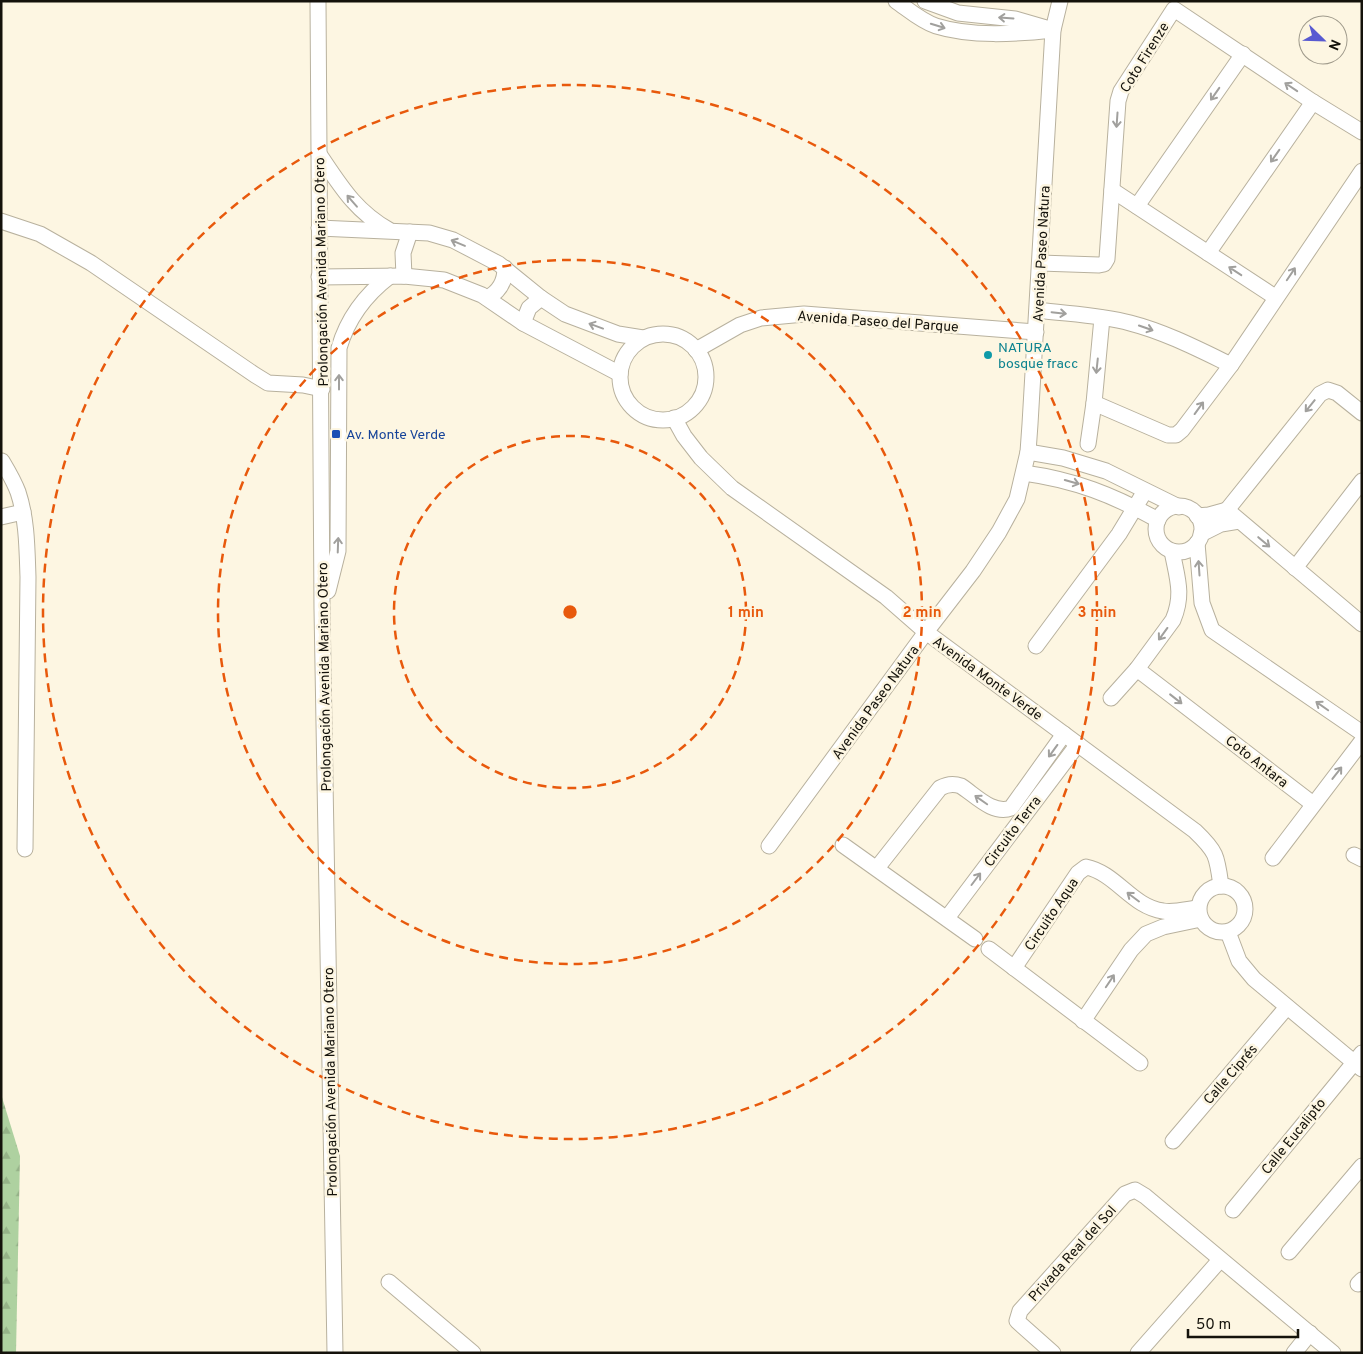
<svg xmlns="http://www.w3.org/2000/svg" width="1363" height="1354" font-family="Overpass,sans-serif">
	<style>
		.forest { fill: url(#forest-firs) }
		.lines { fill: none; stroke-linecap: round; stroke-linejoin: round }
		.minor-casing { stroke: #b8b19e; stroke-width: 17 }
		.minor { stroke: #fff; stroke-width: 15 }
		.oneway { stroke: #a1a09d }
		.ring { fill: none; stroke: #e8590c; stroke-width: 2.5; stroke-dasharray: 9 6 }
		.culture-dot { fill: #0f9aa8; stroke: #fdf6e2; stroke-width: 2 }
		.transit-dot { fill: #1a4fb4; stroke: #fdf6e2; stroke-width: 2 }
		.labels { text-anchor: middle; stroke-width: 5; stroke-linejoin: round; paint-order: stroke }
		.street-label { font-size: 14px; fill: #14120b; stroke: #fdf6e2 }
		.culture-label { font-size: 14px; fill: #0d838f; stroke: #fdf6e2; text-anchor: start }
		.transit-label { font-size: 14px; fill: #164399; stroke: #fdf6e2; text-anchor: start }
		.centre { fill: #e8590c; stroke: #fdf6e2; stroke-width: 2.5 }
		.ring-label { font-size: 15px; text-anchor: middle; font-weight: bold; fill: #e8590c; stroke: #fdf6e2; stroke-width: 5; stroke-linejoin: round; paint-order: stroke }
	</style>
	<defs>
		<pattern id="forest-firs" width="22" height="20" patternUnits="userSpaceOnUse" patternTransform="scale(1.25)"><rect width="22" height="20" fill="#aed1a0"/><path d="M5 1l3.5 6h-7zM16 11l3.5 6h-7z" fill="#95b288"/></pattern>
	</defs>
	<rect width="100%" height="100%" fill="#fdf6e2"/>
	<path class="forest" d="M 1,1094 L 20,1156 L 16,1353 L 1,1353 Z"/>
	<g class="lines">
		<g class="minor-casing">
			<g id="minor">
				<path d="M 318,1 L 322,609 L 335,1353"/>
				<path d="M 896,1 C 909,10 921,21 936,26 C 971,37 1016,34 1053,30"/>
				<path d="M 925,1 L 958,13 L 1015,19 L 1046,28"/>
				<path d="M 319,154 C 340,185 355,211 389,230"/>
				<path d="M 1112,190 L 1275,297"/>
				<path d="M 1137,206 L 1243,54"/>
				<path d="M 1,221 L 40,234 L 91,263 L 255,375 L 268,383 L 303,385 L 322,389"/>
				<path d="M 319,228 L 429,233 L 453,240 L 499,264 L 541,298 L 565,314 L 618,334 L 643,338"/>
				<path d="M 1208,253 L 1313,102"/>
				<path d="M 1040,263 L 1099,265 L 1104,264 L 1107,259 L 1118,101 L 1121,91 L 1174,9 L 1313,102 L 1362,132"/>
				<path d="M 404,276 L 403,253 L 410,232"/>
				<path d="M 319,277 L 404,276 L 444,280 L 482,295 L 523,323 L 620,374"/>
				<path d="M 487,298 C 499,292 505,282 505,268"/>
				<path d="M 1038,310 C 1068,314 1101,315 1130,323 C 1165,332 1198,349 1231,365"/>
				<path d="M 1102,318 L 1094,403 L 1168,435 L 1176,435 L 1182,430 L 1231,365 L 1362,171"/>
				<path d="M 523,323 L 529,308 L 541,298"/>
				<circle cx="663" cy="377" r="43"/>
				<path d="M 696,350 L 740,325 L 761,318 L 804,314 L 1036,332"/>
				<path d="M 674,418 L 684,436 L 701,458 L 732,488 L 886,597 L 926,632 L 1195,831 C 1217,852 1217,856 1221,886"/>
				<path d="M 1088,444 L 1094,403"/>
				<path d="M 1028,452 L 1063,458 L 1106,471 L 1179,507"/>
				<path d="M 2,461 C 8,471 14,481 18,492 C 27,519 27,549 28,577 L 25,849"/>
				<path d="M 1024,473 C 1075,480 1113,495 1158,520"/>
				<circle cx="1179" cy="529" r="23"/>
				<path d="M 1227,510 L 1320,394 L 1328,390 L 1337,393 L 1362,413"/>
				<path d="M 1227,510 L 1362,624"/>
				<path d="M 1197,516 L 1209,515 L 1227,510"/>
				<path d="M 1,517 L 23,512"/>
				<path d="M 1201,534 L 1221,524 L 1239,521"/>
				<path d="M 1197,543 L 1202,603 L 1212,630 L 1362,733"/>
				<path d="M 1295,568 L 1362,481"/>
				<path d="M 328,591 L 338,551 L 339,348 C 348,317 365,295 390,276"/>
				<path d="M 1036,646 L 1119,534 L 1145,491"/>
				<path d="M 1137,669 L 1313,804"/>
				<path d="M 1111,698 L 1137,669 L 1173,620 C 1184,594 1177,578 1172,551"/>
				<path d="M 843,845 L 975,939"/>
				<path d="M 769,846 L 926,632 L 973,571 L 999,532 L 1017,499 L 1028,452 L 1030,424 L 1053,30 L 1060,1"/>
				<path d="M 1354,855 L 1362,859"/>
				<path d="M 1273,858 L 1362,741"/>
				<path d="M 877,868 L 940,788 C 947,784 953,783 961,786 C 975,795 993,815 1011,808 L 1064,734"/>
				<circle cx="1222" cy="909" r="23"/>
				<path d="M 947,918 L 1078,744"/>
				<path d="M 1228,932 L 1239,961 L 1254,979 L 1362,1069"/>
				<path d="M 989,949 L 1140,1063"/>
				<path d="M 1014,968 L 1078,873 L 1086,867 C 1116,873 1132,907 1163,911 C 1174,913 1188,909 1198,908"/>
				<path d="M 1083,1021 L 1131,950 L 1146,934 L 1163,927 L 1201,919"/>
				<path d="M 1173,1141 L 1287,1007"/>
				<path d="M 1233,1210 L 1362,1053"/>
				<path d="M 1289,1252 L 1362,1166"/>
				<path d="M 389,1282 L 473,1353"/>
				<path d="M 1358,1284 L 1362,1280"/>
				<path d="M 1053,1353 L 1017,1321 L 1020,1311 L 1125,1194 L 1135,1190 L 1145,1196 L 1333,1353"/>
				<path d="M 1138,1353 L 1220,1260"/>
				<path d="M 1294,1353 L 1310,1333"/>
			</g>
		</g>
		<use href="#minor" class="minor"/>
	</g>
	<defs><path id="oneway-shaft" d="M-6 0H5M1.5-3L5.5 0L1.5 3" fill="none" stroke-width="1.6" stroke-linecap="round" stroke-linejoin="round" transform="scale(1.25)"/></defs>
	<g class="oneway">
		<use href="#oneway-shaft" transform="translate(1006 18) rotate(-176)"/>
		<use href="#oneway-shaft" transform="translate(938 26) rotate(17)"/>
		<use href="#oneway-shaft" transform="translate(1291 87) rotate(-146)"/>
		<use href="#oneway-shaft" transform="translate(1215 94) rotate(125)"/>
		<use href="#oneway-shaft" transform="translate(1117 120) rotate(94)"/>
		<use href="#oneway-shaft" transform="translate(1275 156) rotate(125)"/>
		<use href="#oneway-shaft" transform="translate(352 201) rotate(-131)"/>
		<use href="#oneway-shaft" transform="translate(458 243) rotate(-157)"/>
		<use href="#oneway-shaft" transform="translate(1235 271) rotate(-147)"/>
		<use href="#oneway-shaft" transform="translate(1291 274) rotate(-56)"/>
		<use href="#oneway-shaft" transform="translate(1059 313) rotate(6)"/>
		<use href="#oneway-shaft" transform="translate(596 326) rotate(-160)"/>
		<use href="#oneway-shaft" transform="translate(1146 328) rotate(19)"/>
		<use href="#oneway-shaft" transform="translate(1097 366) rotate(96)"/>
		<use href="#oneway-shaft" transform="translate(339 382) rotate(-90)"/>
		<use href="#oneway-shaft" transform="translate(1310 406) rotate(129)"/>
		<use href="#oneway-shaft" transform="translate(1199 408) rotate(-54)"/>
		<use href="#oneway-shaft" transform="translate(1072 482) rotate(16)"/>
		<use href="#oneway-shaft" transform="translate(1264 542) rotate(40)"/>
		<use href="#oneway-shaft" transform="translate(338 545) rotate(-88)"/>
		<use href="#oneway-shaft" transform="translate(1199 568) rotate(-94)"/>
		<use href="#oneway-shaft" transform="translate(1163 634) rotate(126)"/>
		<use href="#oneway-shaft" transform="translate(1176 699) rotate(38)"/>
		<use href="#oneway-shaft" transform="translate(1322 706) rotate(-145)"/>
		<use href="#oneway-shaft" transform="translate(1053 751) rotate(126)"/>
		<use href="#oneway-shaft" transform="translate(1337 773) rotate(-52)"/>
		<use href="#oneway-shaft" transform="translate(981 800) rotate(-145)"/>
		<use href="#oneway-shaft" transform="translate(976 879) rotate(-53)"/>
		<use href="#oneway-shaft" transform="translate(1133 897) rotate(-143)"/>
		<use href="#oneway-shaft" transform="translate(1110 981) rotate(-56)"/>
	</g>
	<g class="ring">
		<circle cx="570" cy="612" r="176"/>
		<circle cx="570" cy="612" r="352"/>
		<circle cx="570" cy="612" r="527"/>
	</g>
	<circle class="culture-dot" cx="988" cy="355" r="5"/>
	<rect class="transit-dot" x="331" y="429" width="10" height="10" rx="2.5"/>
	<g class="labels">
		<g class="street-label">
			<text transform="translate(1144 57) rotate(-58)" y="5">Coto Firenze</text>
			<text transform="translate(1041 254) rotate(-87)" y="5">Avenida Paseo Natura</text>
			<text transform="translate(321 272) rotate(-91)" y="5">Prolongación Avenida Mariano Otero</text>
			<text transform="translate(878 321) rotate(4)" y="5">Avenida Paseo del Parque</text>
			<text transform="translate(324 677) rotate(-91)" y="5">Prolongación Avenida Mariano Otero</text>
			<text transform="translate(988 678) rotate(36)" y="5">Avenida Monte Verde</text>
			<text transform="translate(875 702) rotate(-54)" y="5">Avenida Paseo Natura</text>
			<text transform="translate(1257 761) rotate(38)" y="5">Coto Antara</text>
			<text transform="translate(1012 831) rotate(-53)" y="5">Circuito Terra</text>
			<text transform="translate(1051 914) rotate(-56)" y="5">Circuito Aqua</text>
			<text transform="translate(1230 1074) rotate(-49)" y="5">Calle Ciprés</text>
			<text transform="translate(330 1082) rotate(-91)" y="5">Prolongación Avenida Mariano Otero</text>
			<text transform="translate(1293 1136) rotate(-51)" y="5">Calle Eucalipto</text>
			<text transform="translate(1072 1253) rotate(-48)" y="5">Privada Real del Sol</text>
		</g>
		<g class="culture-label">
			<text x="998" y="352">NATURA<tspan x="998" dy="16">bosque fracc</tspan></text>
		</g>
		<g class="transit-label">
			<text x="346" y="439">Av. Monte Verde</text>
		</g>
	</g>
	<circle cx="570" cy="612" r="8" class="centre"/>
	<g class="ring-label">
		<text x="746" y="617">1 min</text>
		<text x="922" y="617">2 min</text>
		<text x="1097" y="617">3 min</text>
	</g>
	<rect width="1363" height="1354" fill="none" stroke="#14120b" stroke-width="5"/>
	<g transform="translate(1323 40) rotate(113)"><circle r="24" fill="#fdf6e2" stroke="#a09b8c"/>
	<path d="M0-4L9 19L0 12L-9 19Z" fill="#585ad1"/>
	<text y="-8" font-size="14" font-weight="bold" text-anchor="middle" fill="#14120b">N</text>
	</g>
	<path d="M1188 1329v8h110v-8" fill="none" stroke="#14120b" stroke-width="2.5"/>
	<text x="1196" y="1329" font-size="15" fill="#14120b" stroke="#fdf6e2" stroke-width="4" paint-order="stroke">50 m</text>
</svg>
